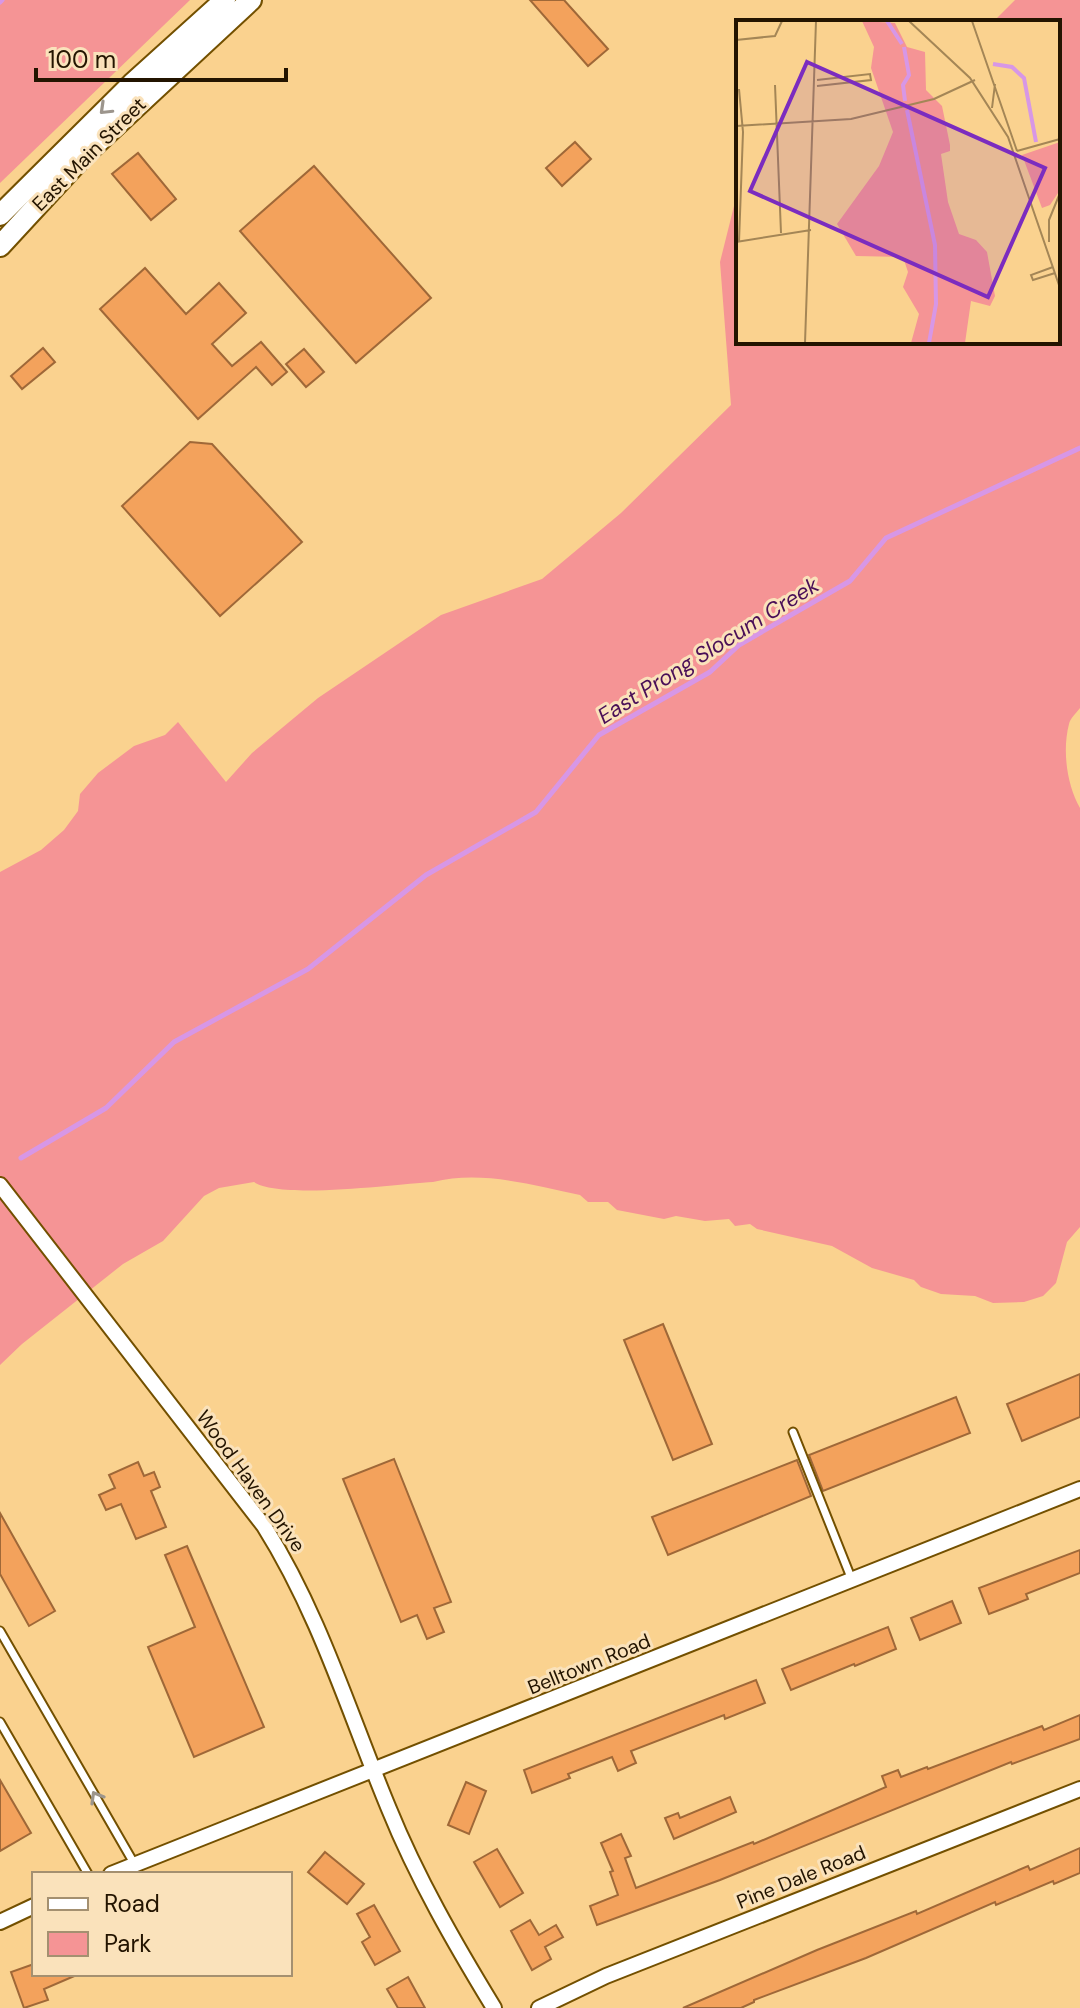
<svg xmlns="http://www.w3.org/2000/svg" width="1080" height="2008" font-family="'DM Sans',sans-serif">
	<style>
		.green { fill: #f59495 }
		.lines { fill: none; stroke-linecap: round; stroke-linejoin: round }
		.stream { stroke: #d797e6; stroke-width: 5 }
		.building { fill: #f3a25c; stroke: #9f6838; stroke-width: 2 }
		.service-casing { stroke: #735000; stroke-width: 11 }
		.minor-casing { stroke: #735000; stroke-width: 18 }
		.primary-casing { stroke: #735000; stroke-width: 24 }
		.service { stroke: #fff; stroke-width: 7 }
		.minor { stroke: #fff; stroke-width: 14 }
		.primary { stroke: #fff; stroke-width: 20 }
		.oneway { stroke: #9c958c }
		.labels { text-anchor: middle; stroke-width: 6; stroke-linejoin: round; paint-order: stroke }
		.street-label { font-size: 20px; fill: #231400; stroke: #fae2bb }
		.water-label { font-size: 22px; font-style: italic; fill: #4a0f57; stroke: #fae2bb }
		.inset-river { fill: none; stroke: #d797e6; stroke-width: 4 }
		.inset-road { fill: none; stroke: #a48656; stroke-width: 2 }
		.view { fill: #7b2cbf; fill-opacity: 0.15; stroke: #7b2cbf; stroke-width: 4 }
		.inset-edge { fill: none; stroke: #231400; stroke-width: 4 }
	</style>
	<rect width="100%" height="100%" fill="#fad28f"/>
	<g class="green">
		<path d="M 0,0 L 190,0 L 0,183 Z"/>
		<path d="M 1015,0 L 1080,0 L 1080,708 C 1076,713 1070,719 1069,724 C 1062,751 1067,785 1080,808 L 1080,1227 L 1067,1242 L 1056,1283 L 1043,1296 L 1024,1302 L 993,1303 L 975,1296 L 941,1294 L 921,1287 L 914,1280 L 872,1268 L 832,1246 L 757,1229 L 750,1224 L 735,1226 L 729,1219 L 705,1221 L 676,1216 L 664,1219 L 617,1210 L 608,1202 L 588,1202 L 580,1195 C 533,1185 481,1170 433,1182 C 397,1184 280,1200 254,1182 L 219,1188 L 204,1196 L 163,1241 L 123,1264 L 22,1344 L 0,1365 L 0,872 L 41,850 L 64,830 L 78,811 L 80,794 L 98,773 L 134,746 L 165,735 L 178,722 L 226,782 L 252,753 L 318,698 L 441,615 L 542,579 L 621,513 L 731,405 L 720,262 L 738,190 L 738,342 L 1058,342 L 1058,22 L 993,22 Z"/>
	</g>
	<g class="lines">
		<g class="stream">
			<path d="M 0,2 L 2,0"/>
			<path d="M 21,1158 L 106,1108 L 174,1042 L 308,969 L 426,875 L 536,812 L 599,735 L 710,672 L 739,645 L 850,581 L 886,538 L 1080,448"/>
		</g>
	</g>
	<g class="building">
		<path d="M 530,0 L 564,0 L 608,49 L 588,66 Z"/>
		<path d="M 575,142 L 591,159 L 562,186 L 546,168 Z"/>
		<path d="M 138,153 L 176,199 L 151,220 L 112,174 Z"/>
		<path d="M 314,166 L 431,298 L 356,363 L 240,231 Z"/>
		<path d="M 145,268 L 186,314 L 219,283 L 246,313 L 212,344 L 232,366 L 261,342 L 287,372 L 272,385 L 256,367 L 198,419 L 100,309 Z"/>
		<path d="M 43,348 L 55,362 L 22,389 L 11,376 Z"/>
		<path d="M 304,349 L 324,372 L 306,387 L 286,364 Z"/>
		<path d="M 190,442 L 212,444 L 302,542 L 220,616 L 122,506 Z"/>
		<path d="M 663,1324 L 712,1444 L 673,1460 L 624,1340 Z"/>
		<path d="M 1080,1374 L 1080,1417 L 1022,1441 L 1007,1404 Z"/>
		<path d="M 956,1397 L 970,1433 L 823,1491 L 809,1455 Z"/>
		<path d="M 394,1459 L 451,1602 L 434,1608 L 444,1632 L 427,1639 L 417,1615 L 401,1622 L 343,1479 Z"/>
		<path d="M 797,1460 L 811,1496 L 668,1555 L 652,1517 Z"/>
		<path d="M 138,1462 L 144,1476 L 154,1472 L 160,1487 L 151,1491 L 166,1527 L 136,1539 L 121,1504 L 106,1510 L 99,1495 L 115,1488 L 109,1475 Z"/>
		<path d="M 0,1513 L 55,1611 L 29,1626 L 0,1574 Z"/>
		<path d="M 187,1546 L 264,1727 L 194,1757 L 148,1647 L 195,1627 L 165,1555 Z"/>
		<path d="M 1080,1550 L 1080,1573 L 1026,1594 L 1028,1599 L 989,1614 L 979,1588 Z"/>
		<path d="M 952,1601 L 961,1623 L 920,1640 L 911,1618 Z"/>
		<path d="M 888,1627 L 896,1649 L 855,1666 L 854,1664 L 791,1690 L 782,1669 Z"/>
		<path d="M 756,1680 L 765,1703 L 725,1719 L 724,1715 L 631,1751 L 636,1763 L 618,1771 L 612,1757 L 568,1774 L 570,1778 L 532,1793 L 524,1770 Z"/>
		<path d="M 1080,1715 L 1080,1739 L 1012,1764 L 1011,1762 L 720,1880 L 597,1925 L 590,1906 L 618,1895 L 610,1872 L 613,1871 L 601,1843 L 621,1834 L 631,1856 L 625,1858 L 636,1888 L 753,1842 L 754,1844 L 886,1787 L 882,1776 L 898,1770 L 901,1777 L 927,1767 L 928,1769 L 1042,1726 L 1044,1730 Z"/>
		<path d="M 0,1780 L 31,1833 L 0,1851 Z"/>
		<path d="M 466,1782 L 486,1791 L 469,1834 L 448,1825 Z"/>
		<path d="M 730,1797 L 736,1812 L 674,1839 L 665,1818 L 678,1813 L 680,1818 Z"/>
		<path d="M 1080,1848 L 1080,1873 L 1054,1884 L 1053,1881 L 996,1905 L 995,1902 L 866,1958 L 754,2000 L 754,2002 L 741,2008 L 683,2008 L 817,1950 L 916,1911 L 917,1914 L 1028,1866 L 1030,1870 Z"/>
		<path d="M 497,1849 L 523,1893 L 500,1907 L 474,1862 Z"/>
		<path d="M 325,1852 L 364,1884 L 347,1904 L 308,1872 Z"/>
		<path d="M 374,1905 L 400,1951 L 375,1965 L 362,1942 L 370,1937 L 357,1914 Z"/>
		<path d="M 530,1920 L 539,1935 L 556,1925 L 563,1937 L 545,1947 L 551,1959 L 532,1970 L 511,1931 Z"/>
		<path d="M 34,1964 L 34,1974 L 79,1974 L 44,1989 L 48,2000 L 24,2008 L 11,1972 Z"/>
		<path d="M 408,1977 L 425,2008 L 398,2008 L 387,1989 Z"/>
	</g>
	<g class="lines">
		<g class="service-casing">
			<g id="service">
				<path d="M 793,1432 L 852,1580"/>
				<path d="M 0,1631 L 135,1865"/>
				<path d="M 0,1722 L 88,1874"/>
			</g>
		</g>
		<g class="minor-casing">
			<g id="minor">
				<path d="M 0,1185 L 264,1526 C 320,1615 349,1713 389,1809 C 417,1878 455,1944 494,2008"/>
				<path d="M 111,1874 L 1080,1489"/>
				<path d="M 0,1922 L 34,1906"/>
				<path d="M 539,2008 L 606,1976 L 1080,1789"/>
			</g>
		</g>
		<g class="primary-casing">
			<g id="primary">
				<path d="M 0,215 L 132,84 L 225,0"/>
				<path d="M 0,246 L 83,156 L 251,0"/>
			</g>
		</g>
		<use href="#service" class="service"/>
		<use href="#minor" class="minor"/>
		<use href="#primary" class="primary"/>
	</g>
	<defs><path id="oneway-chevron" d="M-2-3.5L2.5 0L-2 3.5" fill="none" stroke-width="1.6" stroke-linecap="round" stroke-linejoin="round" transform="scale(2)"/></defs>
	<g class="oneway">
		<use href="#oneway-chevron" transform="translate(105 109) rotate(136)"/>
		<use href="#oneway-chevron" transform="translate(96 1797) rotate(-120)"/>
	</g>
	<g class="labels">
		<g class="street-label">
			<text transform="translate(89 154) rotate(-45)" y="7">East Main Street</text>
			<text transform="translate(251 1481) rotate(54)" y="7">Wood Haven Drive</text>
			<text transform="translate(589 1664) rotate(-22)" y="7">Belltown Road</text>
			<text transform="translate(801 1877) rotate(-22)" y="7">Pine Dale Road</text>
		</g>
		<g class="water-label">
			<text transform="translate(708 650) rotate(-32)" y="8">East Prong Slocum Creek</text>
		</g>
	</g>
	<g transform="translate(736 20)">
		<rect width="324" height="324" fill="#fad28f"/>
		<path d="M 126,1 L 159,3 L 171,27 L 189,32 L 190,70 L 206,86 L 214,125 L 214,131 L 205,134 L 212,182 L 223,214 L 240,220 L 251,232 L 259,276 L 254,286 L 235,281 L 229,323 L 175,323 L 183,294 L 167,267 L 172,252 L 167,237 L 120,236 L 101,204 L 143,146 L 157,112 L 135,48 L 138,27 ZM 324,122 L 324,170 L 314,185 L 306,188 L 286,135 Z" fill="#f59495"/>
		<path class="inset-river" d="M 151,1 L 166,24M 168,27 L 173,55 L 167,65 L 169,81M 257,44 L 276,47 L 288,58 L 300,122M 171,90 L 199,225 L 200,284 L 193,323"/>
		<path class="inset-road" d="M 173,1 L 234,58 L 272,117 L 324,268M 236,1 L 281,131M 0,20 L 39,16 L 46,1M 39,65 L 45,213M 81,66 L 135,60 L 134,54 L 81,60M 3,69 L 7,112 L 3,222M 256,88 L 259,64M 0,106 L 115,99 L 198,79 L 239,60M 281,131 L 324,119M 0,222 L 75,210M 313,222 L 313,200 L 324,173M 317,247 L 295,255 L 297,260 L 319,253M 69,323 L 80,1"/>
		<path class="view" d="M 71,42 L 309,148 L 252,277 L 14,171 Z"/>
		<rect width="324" height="324" class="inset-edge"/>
	</g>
	<rect x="32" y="1872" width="260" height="104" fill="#fae2bb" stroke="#a49070" stroke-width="2"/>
	<rect x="48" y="1898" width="40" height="12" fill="#ffffff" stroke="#a49070" stroke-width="2"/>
	<text x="104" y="1912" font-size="24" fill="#231400">Road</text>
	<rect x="48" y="1932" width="40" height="24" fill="#f59495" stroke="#a49070" stroke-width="2"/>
	<text x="104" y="1952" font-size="24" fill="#231400">Park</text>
	<path d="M36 68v12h250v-12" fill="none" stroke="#231400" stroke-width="4"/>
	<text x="48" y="68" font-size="24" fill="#231400" stroke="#fae2bb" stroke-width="6" paint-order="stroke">100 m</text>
</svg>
